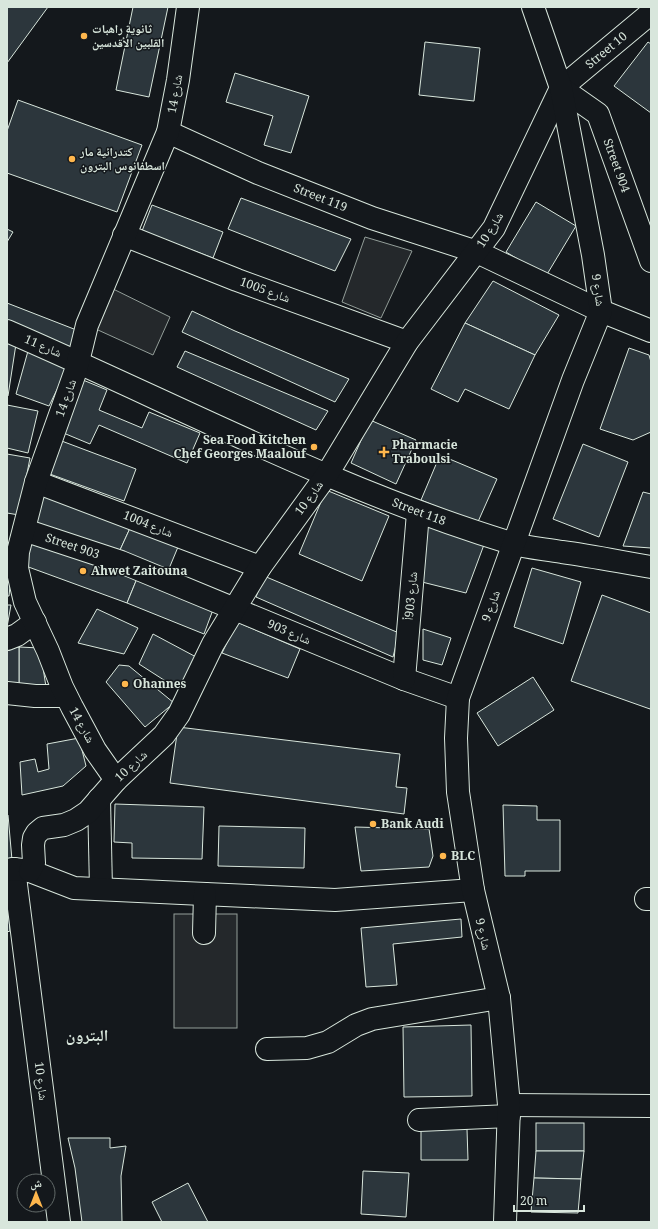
<svg xmlns="http://www.w3.org/2000/svg" width="658" height="1229" font-family="Georgia,'Noto Naskh Arabic',serif">
	<style>
		.parking { fill: #24282b; stroke: #939e99 }
		.building { fill: #2c363c; stroke: #d8e6dc }
		.lines { fill: none; stroke-linecap: round; stroke-linejoin: round }
		.minor-casing { stroke: #d8e6dc; stroke-width: 24 }
		.major-casing { stroke: #d8e6dc; stroke-width: 24 }
		.minor { stroke: #14181c; stroke-width: 22 }
		.major { stroke: #14181c; stroke-width: 22 }
		.poi-dot { fill: #ffb74d; stroke: #14181c; stroke-width: 1.5 }
		.labels { text-anchor: middle; stroke-width: 3; stroke-linejoin: round; paint-order: stroke }
		.poi-label { font-size: 12px; font-weight: bold; fill: #d8e6dc; stroke: #14181c; text-anchor: start }
		.street-label { font-size: 12px; fill: #d8e6dc; stroke: #14181c }
		.district-label { font-size: 16px; font-weight: bold; fill: #d8e6dc; stroke: #14181c }
	</style>
	<rect width="100%" height="100%" fill="#14181c"/>
	<g class="parking">
		<path d="M 365,237 L 412,251 L 381,318 L 342,302 Z"/>
		<path d="M 103,284 L 170,317 L 153,355 L 87,325 Z"/>
		<rect x="174" y="914" width="63" height="114"/>
	</g>
	<g class="building">
		<path d="M 7,7 L 48,7 L 7,63 Z"/>
		<path d="M 133,7 L 168,7 L 149,97 L 116,90 Z"/>
		<path d="M 425,42 L 480,48 L 474,101 L 419,95 Z"/>
		<path d="M 648,42 L 651,44 L 651,113 L 614,86 Z"/>
		<path d="M 235,73 L 309,96 L 291,153 L 264,145 L 273,116 L 226,102 Z"/>
		<path d="M 18,100 L 142,145 L 117,212 L 7,173 L 7,131 Z"/>
		<path d="M 241,198 L 351,239 L 335,271 L 228,229 Z"/>
		<path d="M 536,202 L 576,226 L 546,276 L 506,252 Z"/>
		<path d="M 152,205 L 223,232 L 213,258 L 142,231 Z"/>
		<path d="M 7,229 L 13,232 L 7,242 Z"/>
		<path d="M 493,281 L 559,315 L 535,355 L 465,323 Z"/>
		<path d="M 7,303 L 79,331 L 69,349 L 7,323 Z"/>
		<path d="M 192,311 L 235,331 L 349,379 L 335,402 L 182,332 Z"/>
		<path d="M 465,323 L 535,355 L 509,409 L 465,389 L 458,402 L 431,389 Z"/>
		<path d="M 7,339 L 16,344 L 8,396 L 7,396 Z"/>
		<path d="M 629,348 L 649,355 L 651,362 L 651,432 L 633,440 L 600,429 Z"/>
		<path d="M 28,351 L 69,365 L 49,406 L 16,394 Z"/>
		<path d="M 185,351 L 328,411 L 316,430 L 177,367 Z"/>
		<path d="M 83,380 L 107,390 L 99,410 L 142,428 L 149,412 L 200,433 L 187,463 L 99,425 L 90,444 L 61,432 Z"/>
		<path d="M 7,405 L 38,411 L 28,453 L 7,448 Z"/>
		<path d="M 370,420 L 416,440 L 396,484 L 351,463 Z"/>
		<path d="M 59,440 L 136,469 L 124,501 L 47,473 Z"/>
		<path d="M 583,444 L 628,462 L 599,537 L 553,519 Z"/>
		<path d="M 7,454 L 30,458 L 19,515 L 7,513 Z"/>
		<path d="M 440,455 L 497,479 L 477,524 L 421,500 Z"/>
		<path d="M 326,490 L 389,516 L 362,581 L 299,554 Z"/>
		<path d="M 643,492 L 651,494 L 651,548 L 623,546 Z"/>
		<path d="M 41,494 L 131,526 L 120,550 L 34,525 Z"/>
		<path d="M 426,523 L 485,542 L 466,593 L 422,582 Z"/>
		<path d="M 131,526 L 178,547 L 168,571 L 120,550 Z"/>
		<path d="M 34,537 L 138,576 L 127,603 L 23,565 Z"/>
		<path d="M 7,566 L 12,566 L 9,596 L 7,596 Z"/>
		<path d="M 532,568 L 581,582 L 563,644 L 514,627 Z"/>
		<path d="M 138,576 L 214,607 L 204,634 L 127,603 Z"/>
		<path d="M 264,576 L 399,633 L 393,657 L 256,597 Z"/>
		<path d="M 602,595 L 651,613 L 651,706 L 650,709 L 571,681 Z"/>
		<path d="M 7,605 L 11,605 L 7,627 Z"/>
		<path d="M 97,609 L 138,628 L 124,654 L 78,643 Z"/>
		<path d="M 237,622 L 300,649 L 288,678 L 222,653 Z"/>
		<path d="M 423,629 L 451,638 L 442,665 L 423,660 Z"/>
		<path d="M 153,634 L 198,658 L 181,691 L 139,664 Z"/>
		<path d="M 19,647 L 40,648 L 46,687 L 19,687 Z"/>
		<path d="M 19,647 L 19,687 L 7,686 L 7,648 Z"/>
		<path d="M 119,665 L 129,666 L 174,703 L 145,727 L 106,682 Z"/>
		<path d="M 533,677 L 554,710 L 498,746 L 477,713 Z"/>
		<path d="M 178,727 L 400,754 L 396,787 L 407,788 L 404,814 L 170,783 Z"/>
		<path d="M 79,738 L 86,766 L 63,786 L 22,795 L 20,762 L 35,759 L 38,772 L 49,769 L 47,744 Z"/>
		<path d="M 115,804 L 204,807 L 202,859 L 132,858 L 132,843 L 114,842 Z"/>
		<path d="M 503,805 L 537,806 L 537,820 L 560,820 L 560,871 L 525,871 L 525,876 L 505,876 Z"/>
		<path d="M 8,815 L 12,860 L 7,860 L 7,816 Z"/>
		<path d="M 219,826 L 305,828 L 304,868 L 218,866 Z"/>
		<path d="M 355,827 L 429,829 L 433,856 L 429,867 L 361,871 Z"/>
		<path d="M 7,896 L 10,931 L 7,932 Z"/>
		<path d="M 461,919 L 462,937 L 393,944 L 397,985 L 366,987 L 361,928 Z"/>
		<path d="M 471,1025 L 472,1096 L 404,1097 L 403,1027 Z"/>
		<rect x="536" y="1123" width="48" height="28"/>
		<path d="M 467,1129 L 468,1160 L 421,1160 L 421,1130 Z"/>
		<path d="M 68,1138 L 110,1138 L 110,1148 L 126,1146 L 121,1176 L 122,1222 L 82,1222 L 75,1168 Z"/>
		<path d="M 536,1151 L 584,1151 L 581,1179 L 534,1178 Z"/>
		<path d="M 363,1171 L 409,1173 L 406,1217 L 361,1214 Z"/>
		<path d="M 534,1178 L 581,1179 L 578,1213 L 531,1212 Z"/>
		<path d="M 188,1183 L 208,1222 L 162,1222 L 152,1202 Z"/>
	</g>
	<g class="lines">
		<g class="minor-casing">
			<g id="minor">
				<path id="s1" d="M 168,132 L 258,173 L 372,218 L 477,252 L 601,311 L 651,331"/>
				<path d="M 124,235 L 237,280 L 407,342"/>
				<path id="s2" d="M 7,331 C 174,403 336,490 511,543 C 527,548 546,549 562,552 C 592,556 621,562 651,567"/>
				<path d="M 36,482 L 260,567"/>
				<path id="s3" d="M 24,530 L 121,562 L 404,679 L 458,698"/>
				<path d="M 7,639 L 17,635 L 35,622"/>
				<path d="M 404,679 L 418,513"/>
				<path d="M 7,693 L 35,696 L 66,696"/>
				<path d="M 116,780 L 95,750 L 72,707 L 62,687 L 48,651 L 25,602 L 17,568 L 18,552 L 36,482 L 76,370 L 87,325 L 168,132 L 178,80 L 188,7"/>
				<path d="M 99,799 L 101,889"/>
				<path d="M 14,869 L 59,1222"/>
				<path d="M 7,870 L 14,869 L 30,871 L 74,888 L 335,900 L 473,890"/>
				<path id="s4" d="M 30,871 L 34,863 L 33,845 L 34,838 L 37,833 L 43,828 L 64,825 L 76,820 L 88,812 L 116,780 L 164,735 L 179,714 L 213,644 L 260,567 L 326,476 L 407,342 L 494,228 L 561,88 L 651,13"/>
				<path d="M 646,899 L 651,899"/>
				<path d="M 204,933 L 205,894"/>
				<path d="M 267,1049 L 307,1048 L 328,1042 L 356,1025 L 372,1019 L 499,998"/>
				<path d="M 419,1120 L 509,1116"/>
			</g>
		</g>
		<g class="major-casing">
			<g id="major">
				<path id="s5" d="M 561,88 L 598,114 L 651,261"/>
				<path d="M 509,1105 L 651,1106"/>
				<path d="M 505,1222 L 509,1105 L 499,998 L 473,890 L 458,792 L 456,738 L 458,698 L 573,380 L 601,311 L 593,255 L 561,88 L 533,7"/>
			</g>
		</g>
		<use href="#minor" class="minor"/>
		<use href="#major" class="major"/>
	</g>
	<g class="poi-dot">
		<circle cx="84" cy="36" r="4"/>
		<circle cx="72" cy="159" r="4"/>
		<circle cx="314" cy="447" r="4"/>
		<path d="M382 446h4v4h4v4h-4v4h-4v-4h-4v-4h4z"/>
		<circle cx="83" cy="571" r="4"/>
		<circle cx="125" cy="684" r="4"/>
		<circle cx="373" cy="824" r="4"/>
		<circle cx="443" cy="856" r="4"/>
	</g>
	<g class="labels">
		<g class="poi-label">
			<text x="92" y="33">ثانوية راهبات<tspan x="92" dy="14">القلبين الأقدسين</tspan></text>
			<text x="80" y="156">كتدرائية مار<tspan x="80" dy="14">اسطفانوس البترون</tspan></text>
			<text x="306" y="444" text-anchor="end">Sea Food Kitchen<tspan x="306" dy="14">Chef Georges Maalouf</tspan></text>
			<text x="392" y="449">Pharmacie<tspan x="392" dy="14">Traboulsi</tspan></text>
			<text x="91" y="575">Ahwet Zaitouna</text>
			<text x="133" y="688">Ohannes</text>
			<text x="381" y="828">Bank Audi</text>
			<text x="451" y="860">BLC</text>
		</g>
		<g class="street-label">
			<text dy="4" stroke="none"><textPath href="#s4" startOffset="1025">Street 10</textPath></text>
			<text transform="translate(175 94) rotate(-80)" y="4">شارع 14</text>
			<text dy="4" stroke="none"><textPath href="#s5" startOffset="100">Street 904</textPath></text>
			<text dy="4" stroke="none"><textPath href="#s1" startOffset="166">Street 119</textPath></text>
			<text transform="translate(490 230) rotate(-58)" y="4">شارع 10</text>
			<text transform="translate(265 290) rotate(20)" y="4">شارع 1005</text>
			<text transform="translate(598 290) rotate(82)" y="4">شارع 9</text>
			<text transform="translate(43 346) rotate(23)" y="4">شارع 11</text>
			<text transform="translate(66 398) rotate(-70)" y="4">شارع 14</text>
			<text transform="translate(309 498) rotate(-54)" y="4">شارع 10</text>
			<text dy="4" stroke="none"><textPath href="#s2" startOffset="450">Street 118</textPath></text>
			<text transform="translate(148 524) rotate(22)" y="4">شارع 1004</text>
			<text dy="4" stroke="none"><textPath href="#s3" startOffset="51">Street 903</textPath></text>
			<text transform="translate(411 596) rotate(-85)" y="4">شارع 903أ</text>
			<text transform="translate(491 606) rotate(-70)" y="4">شارع 9</text>
			<text transform="translate(289 632) rotate(23)" y="4">شارع 903</text>
			<text transform="translate(82 725) rotate(61)" y="4">شارع 14</text>
			<text transform="translate(131 766) rotate(-43)" y="4">شارع 10</text>
			<text transform="translate(483 934) rotate(77)" y="4">شارع 9</text>
			<text transform="translate(41 1081) rotate(83)" y="4">شارع 10</text>
		</g>
		<g class="district-label">
			<text x="87" y="1041">البترون</text>
		</g>
	</g>
	<rect width="658" height="1229" fill="none" stroke="#d8e6dc" stroke-width="16"/>
	<g transform="translate(36 1193)"><circle r="19" fill="#14181c" stroke="#626a69"/>
	<path d="M0-3L7 15L0 10L-7 15Z" fill="#ffb74d"/>
	<text y="-6" font-size="11" font-weight="bold" text-anchor="middle" fill="#d8e6dc">ش</text>
	</g>
	<path d="M514 1205v6h70v-6" fill="none" stroke="#d8e6dc" stroke-width="2"/>
	<text x="520" y="1205" font-size="12" fill="#d8e6dc" stroke="#14181c" stroke-width="3" paint-order="stroke">20 m</text>
</svg>
